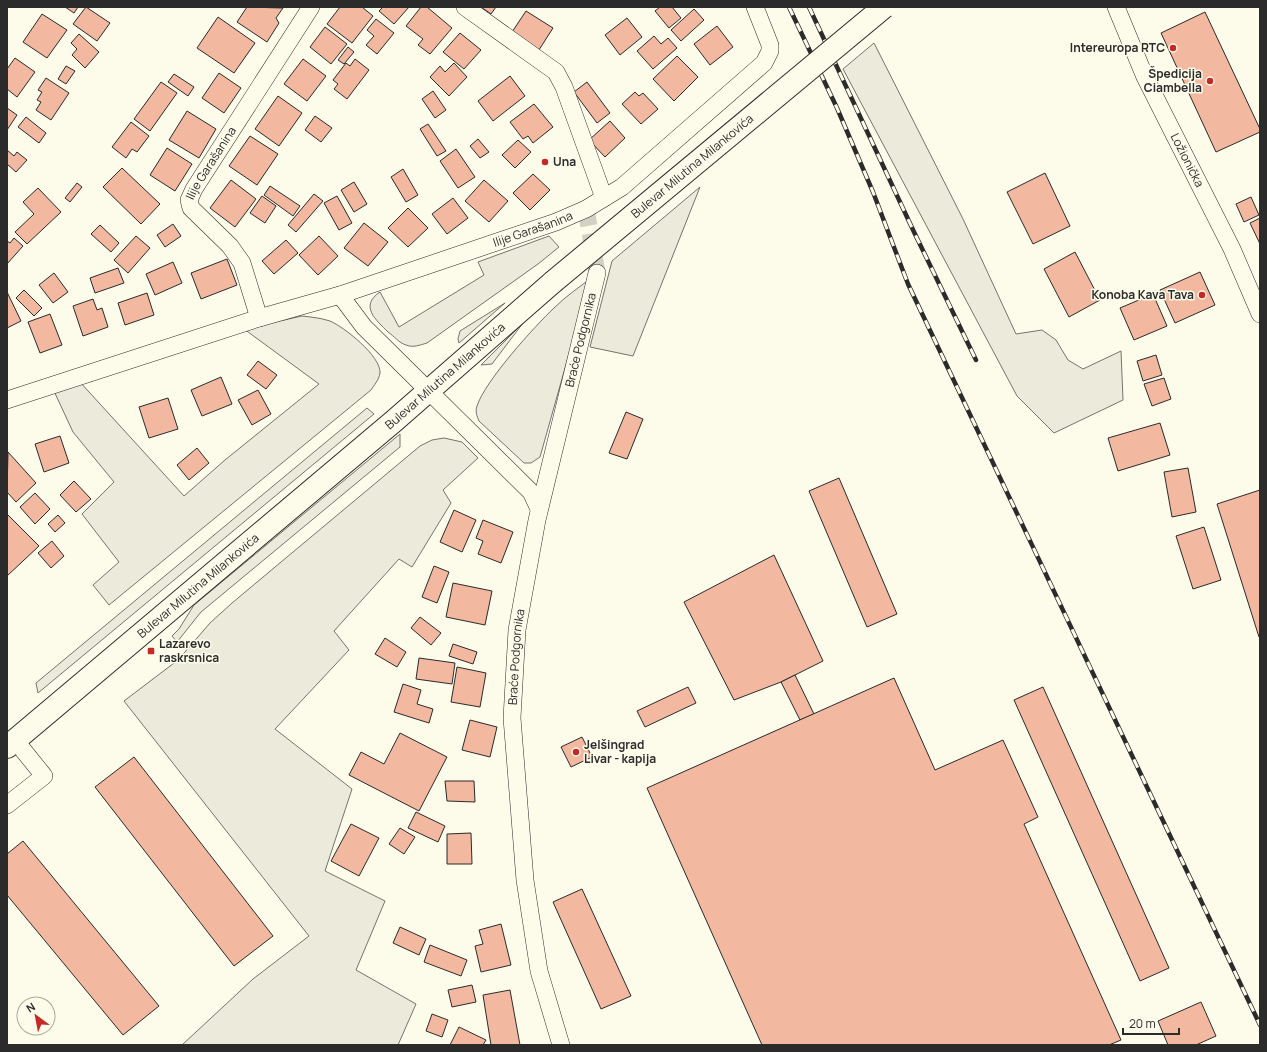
<svg xmlns="http://www.w3.org/2000/svg" width="1267" height="1052" font-family="Manrope,sans-serif">
	<style>
		.green { fill: #ecebdb; stroke: #74746e }
		.building { fill: #f2b8a0; stroke: #2b2b2b }
		.lines { fill: none; stroke-linecap: round; stroke-linejoin: round }
		.street-tunnel { stroke: #d3d1c4; stroke-width: 17; stroke-dasharray: 17 8; stroke-linecap: butt }
		.street-casing { stroke: #2b2b2b; stroke-width: 18 }
		.secondary-casing { stroke: #2b2b2b; stroke-width: 24 }
		.street { stroke: #fdfbea; stroke-width: 17 }
		.secondary { stroke: #fdfbea; stroke-width: 22 }
		.rail-casing { stroke: #2b2b2b; stroke-width: 4.5 }
		.rail { stroke: #fdfbea; stroke-width: 3; stroke-dasharray: 9; stroke-linecap: butt }
		.secondary-bridge-casing { stroke: #2b2b2b; stroke-width: 24; stroke-linecap: butt }
		.secondary-bridge { stroke: #fdfbea; stroke-width: 22 }
		.poi-dot { fill: #c62828; stroke: #fdfbea; stroke-width: 1.5 }
		.labels { text-anchor: middle; stroke-width: 3; stroke-linejoin: round; paint-order: stroke }
		.poi-label { font-size: 12px; font-weight: bold; fill: #2b2b2b; stroke: #fdfbea; text-anchor: end }
		.street-label { font-size: 12px; fill: #2b2b2b; stroke: #fdfbea }
	</style>
	<rect width="100%" height="100%" fill="#fdfbea"/>
	<g class="green">
		<path d="M 874,43 L 963,219 L 1016,334 L 1042,330 L 1056,340 L 1068,360 L 1083,369 L 1121,351 L 1123,400 L 1054,433 L 1017,396 L 843,69 Z"/>
		<path d="M 700,187 L 633,356 L 590,347 L 612,261 Z"/>
		<path d="M 549,236 L 559,247 L 538,264 L 427,343 C 420,345 413,348 406,345 C 399,343 394,336 388,332 C 376,320 359,306 380,292 L 399,327 L 484,275 L 478,262 Z"/>
		<path d="M 590,279 L 540,457 L 531,463 L 524,463 L 479,421 C 477,416 475,412 477,406 C 485,381 534,327 554,308 C 565,297 578,288 590,279 Z"/>
		<path d="M 505,303 L 459,343 L 458,339 L 460,331 Z"/>
		<path d="M 302,316 C 311,317 321,318 330,321 C 344,327 381,356 380,373 C 379,380 374,385 371,390 L 109,605 L 93,585 L 119,562 L 82,514 L 114,482 L 73,432 L 53,389 L 79,381 L 184,496 L 225,460 L 319,384 L 244,329 Z"/>
		<path d="M 523,323 L 492,364 L 481,365 Z"/>
		<path d="M 367,408 L 374,414 L 38,693 L 36,683 Z"/>
		<path d="M 400,434 L 400,447 L 201,612 L 177,642 L 172,636 L 179,629 L 194,605 Z"/>
		<path d="M 444,438 L 462,442 L 478,458 L 443,490 L 451,503 L 412,567 L 399,559 L 334,631 L 349,650 L 275,729 L 352,789 L 325,871 L 385,901 L 356,970 L 416,1004 L 398,1045 L 182,1045 L 253,979 L 309,936 L 124,701 L 178,660 L 210,623 L 232,603 L 420,446 L 432,440 Z"/>
	</g>
	<g class="building">
		<path d="M 65,7 L 78,7 L 74,13 Z"/>
		<path d="M 86,7 L 110,23 L 97,41 L 73,24 Z"/>
		<path d="M 247,7 L 283,8 L 276,18 L 279,23 L 267,42 L 237,22 Z"/>
		<path d="M 340,7 L 362,7 L 373,16 L 352,43 L 327,24 Z"/>
		<path d="M 383,7 L 409,7 L 394,24 L 379,11 Z"/>
		<path d="M 421,7 L 427,7 L 452,28 L 430,54 L 418,45 L 423,39 L 406,26 Z"/>
		<path d="M 481,7 L 496,7 L 491,14 Z"/>
		<path d="M 660,7 L 672,7 L 681,18 L 669,28 L 655,11 Z"/>
		<path d="M 694,9 L 704,20 L 681,41 L 671,30 Z"/>
		<path d="M 526,11 L 553,28 L 537,53 L 510,35 Z"/>
		<path d="M 1205,12 L 1260,129 L 1260,132 L 1216,152 L 1161,33 Z"/>
		<path d="M 42,14 L 67,30 L 47,58 L 23,42 Z"/>
		<path d="M 218,17 L 255,43 L 234,73 L 197,48 Z"/>
		<path d="M 627,18 L 642,37 L 620,55 L 605,35 Z"/>
		<path d="M 376,19 L 394,33 L 377,54 L 366,45 L 374,36 L 367,30 Z"/>
		<path d="M 717,26 L 733,47 L 710,65 L 694,44 Z"/>
		<path d="M 325,27 L 347,44 L 331,64 L 310,47 Z"/>
		<path d="M 460,33 L 481,50 L 464,69 L 443,52 Z"/>
		<path d="M 79,34 L 99,52 L 85,68 L 72,55 L 77,49 L 71,43 Z"/>
		<path d="M 654,36 L 661,44 L 668,38 L 677,48 L 653,69 L 637,51 Z"/>
		<path d="M 348,47 L 354,52 L 344,64 L 338,60 Z"/>
		<path d="M 677,56 L 698,77 L 674,101 L 653,79 Z"/>
		<path d="M 15,58 L 35,72 L 17,97 L 7,89 L 7,69 Z"/>
		<path d="M 303,59 L 326,76 L 307,101 L 284,84 Z"/>
		<path d="M 355,59 L 369,70 L 347,99 L 334,89 L 338,84 L 333,80 L 346,63 L 350,66 Z"/>
		<path d="M 454,63 L 467,77 L 449,96 L 430,77 L 440,66 L 445,72 Z"/>
		<path d="M 66,66 L 75,71 L 66,84 L 58,79 Z"/>
		<path d="M 219,73 L 241,88 L 224,113 L 202,98 Z"/>
		<path d="M 174,74 L 194,87 L 188,96 L 168,82 Z"/>
		<path d="M 510,76 L 525,96 L 493,121 L 478,101 Z"/>
		<path d="M 46,78 L 69,93 L 51,120 L 36,110 L 41,102 L 37,100 L 42,92 L 38,90 Z"/>
		<path d="M 161,82 L 177,93 L 150,131 L 134,119 Z"/>
		<path d="M 587,82 L 610,113 L 597,123 L 574,92 Z"/>
		<path d="M 433,91 L 446,110 L 435,118 L 422,99 Z"/>
		<path d="M 635,92 L 639,96 L 643,93 L 658,109 L 641,124 L 622,104 Z"/>
		<path d="M 278,96 L 302,113 L 279,146 L 255,129 Z"/>
		<path d="M 534,104 L 553,127 L 533,143 L 528,136 L 523,139 L 510,122 Z"/>
		<path d="M 7,108 L 17,115 L 7,130 Z"/>
		<path d="M 187,111 L 216,129 L 199,158 L 169,140 Z"/>
		<path d="M 315,116 L 332,128 L 321,142 L 305,130 Z"/>
		<path d="M 26,117 L 46,133 L 39,143 L 18,127 Z"/>
		<path d="M 610,121 L 625,138 L 605,157 L 589,140 Z"/>
		<path d="M 131,122 L 149,136 L 137,152 L 132,149 L 126,158 L 112,147 Z"/>
		<path d="M 428,124 L 446,151 L 437,156 L 420,129 Z"/>
		<path d="M 250,136 L 278,154 L 257,185 L 229,166 Z"/>
		<path d="M 478,139 L 489,152 L 480,158 L 470,146 Z"/>
		<path d="M 518,140 L 531,152 L 515,168 L 502,155 Z"/>
		<path d="M 167,148 L 192,164 L 175,191 L 150,175 Z"/>
		<path d="M 456,149 L 475,177 L 458,188 L 440,161 Z"/>
		<path d="M 7,150 L 14,156 L 17,152 L 27,160 L 16,172 L 7,164 Z"/>
		<path d="M 122,168 L 160,204 L 141,224 L 103,187 Z"/>
		<path d="M 403,169 L 418,195 L 406,202 L 391,177 Z"/>
		<path d="M 1045,173 L 1070,226 L 1033,244 L 1007,192 Z"/>
		<path d="M 533,174 L 550,190 L 530,210 L 513,193 Z"/>
		<path d="M 231,180 L 256,199 L 235,227 L 210,208 Z"/>
		<path d="M 484,180 L 508,201 L 489,222 L 465,201 Z"/>
		<path d="M 354,182 L 367,204 L 354,212 L 341,190 Z"/>
		<path d="M 77,183 L 82,187 L 70,202 L 65,198 Z"/>
		<path d="M 270,186 L 300,206 L 293,216 L 264,195 Z"/>
		<path d="M 38,188 L 61,212 L 27,244 L 15,232 L 34,214 L 23,202 Z"/>
		<path d="M 314,194 L 323,201 L 296,232 L 288,225 Z"/>
		<path d="M 262,196 L 276,206 L 265,223 L 250,213 Z"/>
		<path d="M 337,196 L 352,223 L 339,230 L 324,203 Z"/>
		<path d="M 1251,197 L 1259,215 L 1244,222 L 1236,204 Z"/>
		<path d="M 453,198 L 468,218 L 447,234 L 432,214 Z"/>
		<path d="M 408,208 L 428,228 L 408,247 L 388,228 Z"/>
		<path d="M 1260,218 L 1260,244 L 1250,223 Z"/>
		<path d="M 364,223 L 388,242 L 368,266 L 344,248 Z"/>
		<path d="M 173,224 L 181,236 L 165,247 L 157,235 Z"/>
		<path d="M 100,225 L 119,243 L 111,252 L 91,234 Z"/>
		<path d="M 136,236 L 150,248 L 128,273 L 114,260 Z"/>
		<path d="M 319,236 L 338,256 L 318,275 L 299,255 Z"/>
		<path d="M 14,238 L 23,246 L 7,264 L 7,241 L 10,243 Z"/>
		<path d="M 286,240 L 298,253 L 274,274 L 262,261 Z"/>
		<path d="M 1075,252 L 1100,300 L 1069,317 L 1044,269 Z"/>
		<path d="M 227,259 L 237,285 L 201,299 L 191,273 Z"/>
		<path d="M 173,262 L 182,283 L 155,295 L 146,274 Z"/>
		<path d="M 118,268 L 124,283 L 95,293 L 90,278 Z"/>
		<path d="M 1200,272 L 1215,305 L 1175,323 L 1160,290 Z"/>
		<path d="M 54,273 L 68,292 L 53,303 L 39,285 Z"/>
		<path d="M 24,290 L 42,308 L 34,316 L 16,298 Z"/>
		<path d="M 7,292 L 21,321 L 7,328 Z"/>
		<path d="M 147,293 L 154,315 L 125,325 L 118,303 Z"/>
		<path d="M 1153,294 L 1167,326 L 1134,340 L 1120,308 Z"/>
		<path d="M 93,299 L 97,310 L 102,308 L 108,327 L 83,336 L 73,306 Z"/>
		<path d="M 50,314 L 62,345 L 40,353 L 28,322 Z"/>
		<path d="M 1156,355 L 1162,375 L 1143,381 L 1137,361 Z"/>
		<path d="M 258,361 L 277,375 L 266,389 L 247,375 Z"/>
		<path d="M 221,377 L 232,404 L 202,416 L 191,390 Z"/>
		<path d="M 1164,378 L 1171,399 L 1152,406 L 1144,384 Z"/>
		<path d="M 258,390 L 271,414 L 252,425 L 238,400 Z"/>
		<path d="M 168,398 L 178,429 L 149,438 L 139,407 Z"/>
		<path d="M 626,412 L 643,419 L 627,459 L 609,453 Z"/>
		<path d="M 1160,423 L 1170,455 L 1118,471 L 1108,438 Z"/>
		<path d="M 60,436 L 69,463 L 44,472 L 35,444 Z"/>
		<path d="M 197,448 L 209,463 L 189,480 L 177,465 Z"/>
		<path d="M 8,452 L 36,483 L 16,502 L 7,492 Z"/>
		<path d="M 1188,468 L 1196,512 L 1172,517 L 1164,472 Z"/>
		<path d="M 839,478 L 897,614 L 867,627 L 809,491 Z"/>
		<path d="M 74,481 L 91,499 L 76,512 L 60,495 Z"/>
		<path d="M 1260,490 L 1260,637 L 1259,637 L 1217,504 Z"/>
		<path d="M 35,493 L 50,509 L 35,524 L 20,507 Z"/>
		<path d="M 454,510 L 476,520 L 462,552 L 440,542 Z"/>
		<path d="M 7,514 L 39,546 L 7,576 Z"/>
		<path d="M 58,515 L 65,523 L 55,532 L 48,524 Z"/>
		<path d="M 483,520 L 513,532 L 501,563 L 478,554 L 483,541 L 476,538 Z"/>
		<path d="M 1204,527 L 1221,580 L 1193,589 L 1176,536 Z"/>
		<path d="M 52,541 L 64,556 L 51,568 L 38,553 Z"/>
		<path d="M 774,555 L 823,661 L 781,682 L 734,700 L 684,602 Z"/>
		<path d="M 434,566 L 449,572 L 437,603 L 422,597 Z"/>
		<path d="M 453,583 L 492,591 L 485,625 L 446,617 Z"/>
		<path d="M 420,617 L 441,633 L 431,645 L 411,628 Z"/>
		<path d="M 385,638 L 406,652 L 397,667 L 375,654 Z"/>
		<path d="M 453,644 L 477,652 L 473,664 L 449,656 Z"/>
		<path d="M 419,658 L 455,663 L 452,684 L 416,679 Z"/>
		<path d="M 457,667 L 486,673 L 480,707 L 451,702 Z"/>
		<path d="M 795,675 L 814,714 L 800,720 L 781,682 Z"/>
		<path d="M 894,678 L 935,770 L 1003,740 L 1038,817 L 1024,824 L 1121,1040 L 1109,1045 L 762,1045 L 647,788 Z"/>
		<path d="M 403,684 L 421,690 L 417,704 L 433,709 L 429,723 L 394,712 Z"/>
		<path d="M 688,687 L 696,703 L 645,727 L 637,711 Z"/>
		<path d="M 1043,687 L 1169,968 L 1140,981 L 1014,700 Z"/>
		<path d="M 470,720 L 497,727 L 490,757 L 462,750 Z"/>
		<path d="M 400,733 L 447,757 L 419,811 L 349,775 L 361,752 L 384,764 Z"/>
		<path d="M 582,737 L 592,757 L 571,767 L 561,747 Z"/>
		<path d="M 134,757 L 273,936 L 234,966 L 95,787 Z"/>
		<path d="M 445,781 L 474,781 L 475,802 L 447,801 Z"/>
		<path d="M 416,812 L 445,826 L 438,842 L 408,828 Z"/>
		<path d="M 351,824 L 379,838 L 359,876 L 331,861 Z"/>
		<path d="M 400,828 L 415,837 L 404,854 L 389,844 Z"/>
		<path d="M 471,833 L 472,864 L 447,864 L 447,834 Z"/>
		<path d="M 23,841 L 159,1006 L 123,1035 L 7,895 L 7,854 Z"/>
		<path d="M 582,889 L 631,996 L 601,1009 L 553,902 Z"/>
		<path d="M 501,924 L 511,965 L 481,972 L 475,946 L 483,944 L 479,930 Z"/>
		<path d="M 400,927 L 426,939 L 419,955 L 393,943 Z"/>
		<path d="M 430,945 L 467,960 L 461,976 L 424,962 Z"/>
		<path d="M 472,985 L 476,1002 L 452,1007 L 448,990 Z"/>
		<path d="M 510,990 L 520,1045 L 491,1045 L 483,995 Z"/>
		<path d="M 1201,1002 L 1216,1036 L 1196,1045 L 1168,1045 L 1158,1021 Z"/>
		<path d="M 432,1014 L 448,1020 L 442,1037 L 426,1031 Z"/>
		<path d="M 459,1027 L 486,1040 L 483,1045 L 450,1045 Z"/>
	</g>
	<g class="lines">
		<path class="street-tunnel" d="M 586,209 L 597,273"/>
		<g class="street-casing">
			<g id="street">
				<path d="M 465,7 L 556,72 L 564,87 L 604,198"/>
				<path id="s1" d="M 1116,7 L 1145,77 L 1232,249 L 1260,314"/>
				<path d="M 340,295 L 364,327 L 531,492 L 539,509"/>
				<path id="s2" d="M 259,318 L 242,263 L 230,246 L 191,208 L 189,200 L 194,189 L 311,7"/>
				<path id="s3" d="M 7,400 L 259,318 L 340,295 L 556,222 L 586,209 L 622,187 L 764,63 L 770,51 L 770,45 L 755,7"/>
				<path d="M 7,805 L 44,776 L 15,740"/>
				<path id="s4" d="M 561,1045 L 539,971 L 525,880 L 512,718 L 517,630 L 537,520 L 597,273"/>
			</g>
		</g>
		<g class="secondary-casing">
			<g id="secondary">
				<path id="s5" d="M 7,747 L 394,421 L 553,282"/>
			</g>
		</g>
		<use href="#street" class="street"/>
		<use href="#secondary" class="secondary"/>
		<g class="rail-casing">
			<g id="rail">
				<path d="M 789,7 L 837,108 L 873,192 L 908,284 L 1260,1025"/>
				<path d="M 809,7 L 914,232 L 976,360"/>
			</g>
		</g>
		<use href="#rail" class="rail"/>
		<g class="secondary-bridge-casing">
			<g id="secondary-bridge">
				<path id="s6" d="M 553,282 L 884,7"/>
			</g>
		</g>
		<use href="#secondary-bridge" class="secondary-bridge"/>
	</g>
	<g class="poi-dot">
		<circle cx="1173" cy="48" r="4"/>
		<circle cx="1210" cy="81" r="4"/>
		<circle cx="545" cy="162" r="4"/>
		<circle cx="1202" cy="295" r="4"/>
		<rect x="147" y="647" width="8" height="8" rx="2"/>
		<circle cx="576" cy="752" r="4"/>
	</g>
	<g class="labels">
		<g class="poi-label">
			<text x="1165" y="52">Intereuropa RTC</text>
			<text x="1202" y="78">Špedicija<tspan x="1202" dy="14">Ciambella</tspan></text>
			<text x="553" y="166" text-anchor="start">Una</text>
			<text x="1194" y="299">Konoba Kava Tava</text>
			<text x="159" y="648" text-anchor="start">Lazarevo<tspan x="159" dy="14">raskrsnica</tspan></text>
			<text x="584" y="749" text-anchor="start">Jelšingrad<tspan x="584" dy="14">Livar - kapija</tspan></text>
		</g>
		<g class="street-label">
			<text dy="4" stroke="none"><textPath href="#s1" startOffset="169">Ložionička</textPath></text>
			<text dy="4" stroke="none"><textPath href="#s2" startOffset="184">Ilije Garašanina</textPath></text>
			<text dy="4" stroke="none"><textPath href="#s6" startOffset="181">Bulevar Milutina Milankovića</textPath></text>
			<text dy="4" stroke="none"><textPath href="#s3" startOffset="553">Ilije Garašanina</textPath></text>
			<text dy="4" stroke="none"><textPath href="#s4" startOffset="717">Braće Podgornika</textPath></text>
			<text dy="4" stroke="none"><textPath href="#s5" startOffset="574">Bulevar Milutina Milankovića</textPath></text>
			<text dy="4" stroke="none"><textPath href="#s5" startOffset="250">Bulevar Milutina Milankovića</textPath></text>
			<text dy="4" stroke="none"><textPath href="#s4" startOffset="393">Braće Podgornika</textPath></text>
		</g>
	</g>
	<rect width="1267" height="1052" fill="none" stroke="#2b2b2b" stroke-width="16"/>
	<g transform="translate(36 1016) rotate(328)"><circle r="19" fill="#fdfbea" stroke="#a9a89e"/>
	<path d="M0-3L7 15L0 10L-7 15Z" fill="#c62828"/>
	<text y="-6" font-size="11" font-weight="bold" text-anchor="middle" fill="#2b2b2b">N</text>
	</g>
	<path d="M1123 1028v6h56v-6" fill="none" stroke="#2b2b2b" stroke-width="2"/>
	<text x="1129" y="1028" font-size="12" fill="#2b2b2b" stroke="#fdfbea" stroke-width="3" paint-order="stroke">20 m</text>
</svg>
